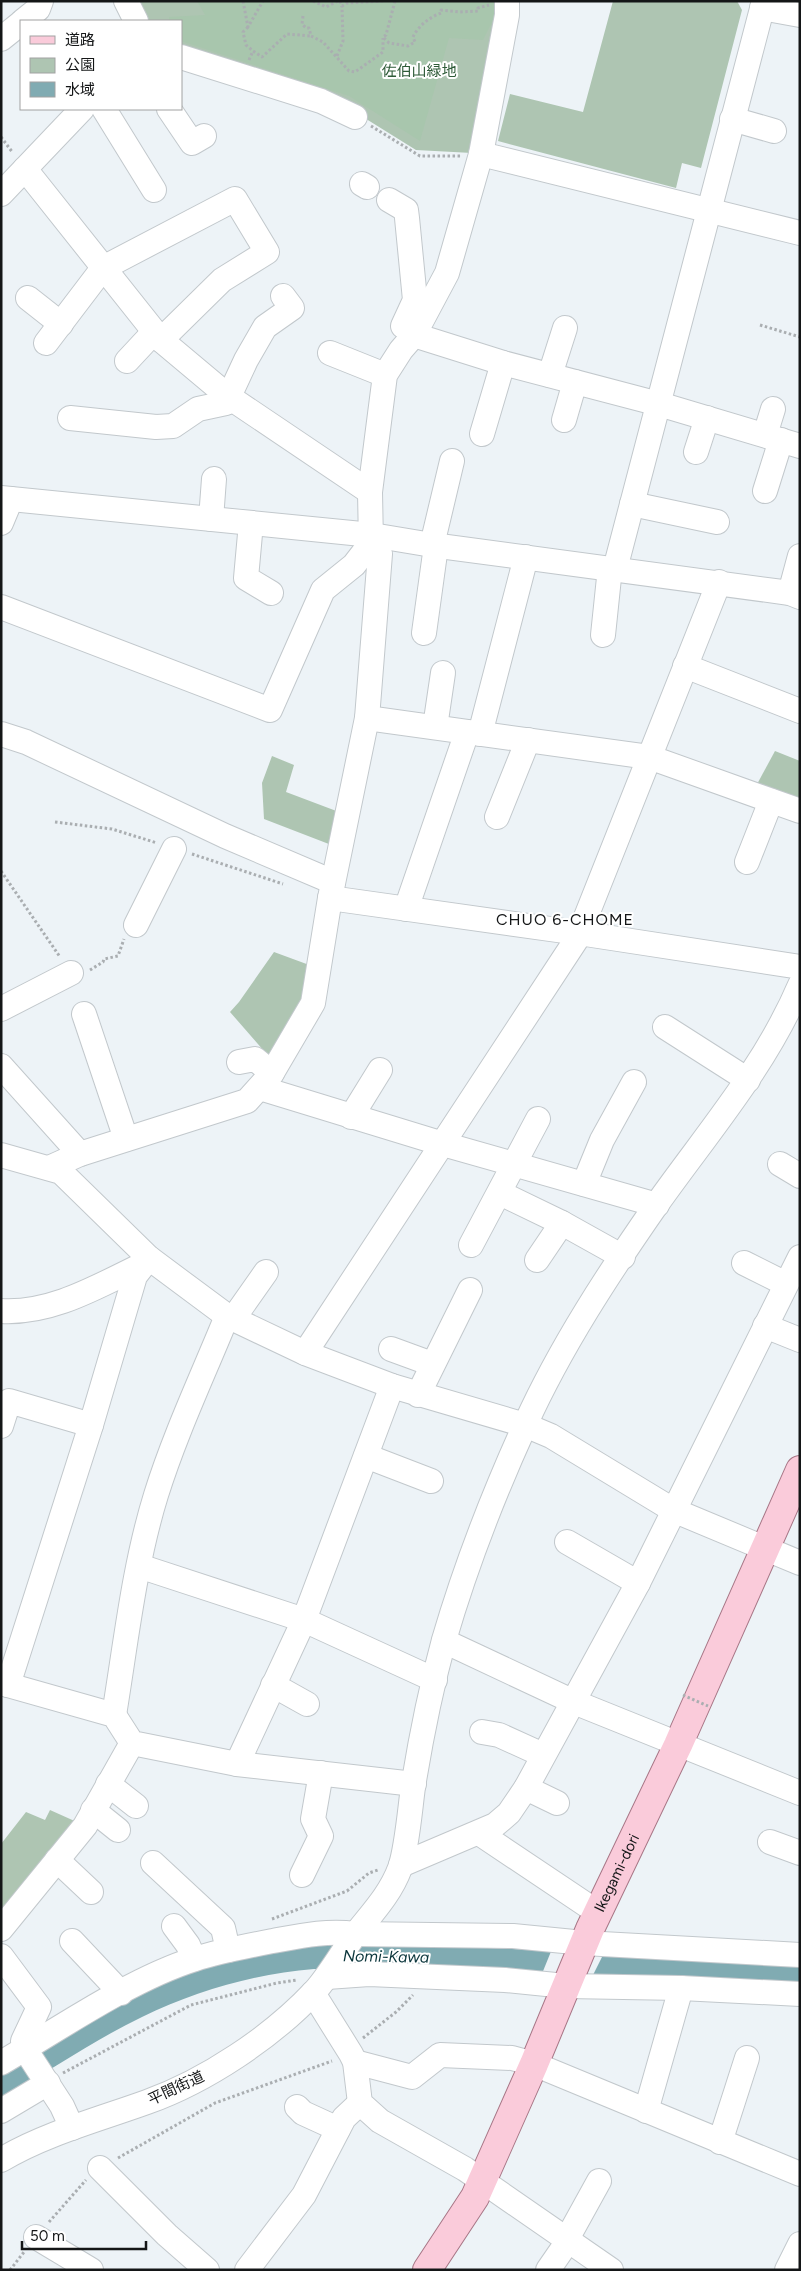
<svg xmlns="http://www.w3.org/2000/svg" width="801" height="2271" font-family="Figtree,'Noto Sans JP',sans-serif">
	<style>
		.green { fill: #aec5b2 }
		.forest { fill: #a8c6ad }
		.water { fill: #80abb2 }
		.pier { fill: #edf3f7 }
		.lines { fill: none; stroke-linecap: round; stroke-linejoin: round }
		.minor-casing { stroke: #c2c8cc; stroke-width: 26 }
		.major-casing { stroke: #a77686; stroke-width: 30 }
		.path { stroke: #aaaeb1; stroke-width: 3; stroke-dasharray: 2.5 2.5; stroke-linecap: butt }
		.minor { stroke: #fff; stroke-width: 24 }
		.major { stroke: #facbda; stroke-width: 28 }
		.path-bridge { stroke: #aaaeb1; stroke-width: 3; stroke-dasharray: 2.5 2.5; stroke-linecap: butt }
		.labels { text-anchor: middle; stroke-width: 4; stroke-linejoin: round; paint-order: stroke }
		.park-label { font-size: 15px; fill: #2e5b38; stroke: #fff }
		.street-label { font-size: 15px; fill: #141617; stroke: #fff }
		.neighbourhood-label { font-size: 16px; letter-spacing: 1px; fill: #141617; stroke: #fff }
		.water-label { font-size: 16px; font-style: italic; fill: #09343a; stroke: #fff }
	</style>
	<rect width="100%" height="100%" fill="#edf3f7"/>
	<g class="green">
		<path d="M 129,1 L 506,1 L 472,153 L 416,150 L 363,117 L 181,51 L 181,21 L 140,21 Z"/>
		<path d="M 613,1 L 737,1 L 742,10 L 701,168 L 682,163 L 676,188 L 498,141 L 510,94 L 583,112 Z"/>
		<path d="M 775,751 L 800,761 L 800,798 L 797,805 L 755,788 Z"/>
		<path d="M 272,756 L 294,765 L 286,792 L 339,812 L 334,846 L 264,819 L 262,783 Z"/>
		<path d="M 274,952 L 312,966 L 306,1002 L 271,1059 L 230,1012 L 239,1002 Z"/>
		<path d="M 50,1810 L 79,1823 L 1,1920 L 1,1844 L 26,1812 L 45,1820 Z"/>
	</g>
	<path class="forest" d="M 197,1 L 498,1 L 498,10 L 483,40 L 449,38 L 420,141 L 349,96 L 181,41 L 181,21 L 169,21 L 169,17 L 205,15 Z"/>
	<path class="water" d="M 378,1943 L 800,1962 L 800,1990 L 314,1969 C 254,1974 196,1991 142,2017 C 94,2040 48,2072 1,2099 L 1,2074 L 144,1990 L 216,1962 L 302,1944 Z"/>
	<path class="pier" d="M 552,1949 L 605,1951 L 589,1983 L 539,1981 Z"/>
	<g class="lines">
		<g class="minor-casing">
			<g id="minor">
				<path d="M 126,1 L 136,21"/>
				<path d="M 762,8 L 800,15"/>
				<path d="M 23,21 L 38,9 L 41,1"/>
				<path d="M 1,39 L 21,23"/>
				<path d="M 181,57 L 321,101 L 355,117"/>
				<path d="M 104,109 L 154,190"/>
				<path d="M 169,109 L 192,143 L 204,136"/>
				<path d="M 732,119 L 774,131"/>
				<path d="M 481,154 L 800,233"/>
				<path d="M 25,169 L 161,340 L 229,397 L 370,492"/>
				<path d="M 362,184 L 367,187"/>
				<path d="M 1,194 L 82,109"/>
				<path d="M 389,200 L 406,210 L 407,218 L 415,300 L 403,326"/>
				<path d="M 28,298 L 61,324"/>
				<path d="M 414,335 L 503,363 L 659,404 L 800,446"/>
				<path d="M 46,343 L 103,268 L 235,199 L 267,252 L 222,280 L 161,340"/>
				<path d="M 330,353 L 385,375"/>
				<path d="M 127,361 L 154,332"/>
				<path d="M 550,375 L 565,328"/>
				<path d="M 70,418 L 156,427 L 173,426 L 198,409 L 226,403 L 246,360 L 265,327 L 292,308 L 283,296"/>
				<path d="M 564,420 L 575,382"/>
				<path d="M 482,434 L 503,363"/>
				<path d="M 765,435 L 773,409"/>
				<path d="M 696,452 L 707,418"/>
				<path d="M 765,491 L 781,440"/>
				<path d="M 1,498 L 372,535 L 432,545 L 790,593 L 800,597"/>
				<path d="M 632,504 L 717,522"/>
				<path d="M 211,519 L 214,479"/>
				<path d="M 1,523 L 11,499"/>
				<path d="M 251,523 L 246,578 L 271,593"/>
				<path d="M 432,545 L 452,461"/>
				<path d="M 615,569 L 764,1"/>
				<path d="M 790,593 L 800,556"/>
				<path d="M 1,607 L 270,710 L 323,590 L 354,565 L 371,543 L 370,492 L 385,375 L 401,350 L 414,335 L 447,273 L 481,154 L 507,15 L 507,1"/>
				<path d="M 424,633 L 436,546"/>
				<path d="M 603,635 L 610,568"/>
				<path d="M 685,666 L 800,711"/>
				<path d="M 367,718 L 649,757 L 800,811"/>
				<path d="M 435,727 L 443,673"/>
				<path d="M 1,734 L 26,742 L 225,836 L 333,882"/>
				<path d="M 480,734 L 526,557"/>
				<path d="M 497,817 L 528,740"/>
				<path d="M 747,862 L 771,801"/>
				<path d="M 330,898 L 579,933 L 800,967"/>
				<path d="M 406,909 L 467,732"/>
				<path d="M 136,925 L 174,849"/>
				<path d="M 1,1009 L 71,973"/>
				<path d="M 84,1014 L 126,1139"/>
				<path d="M 665,1027 L 748,1080"/>
				<path d="M 239,1062 L 255,1059 L 272,1073"/>
				<path d="M 1,1066 L 80,1154"/>
				<path d="M 260,1088 L 443,1144 L 657,1205"/>
				<path d="M 351,1117 L 380,1070"/>
				<path d="M 1,1155 L 61,1172 L 149,1258 L 227,1316 L 305,1353 L 392,1386 L 525,1425 L 551,1436 L 673,1510 L 800,1563"/>
				<path d="M 780,1164 L 800,1176"/>
				<path d="M 49,1168 L 80,1154 L 247,1101 L 272,1073 L 313,1003 L 330,898 L 367,718 L 380,554 L 372,535"/>
				<path d="M 584,1184 L 602,1140 L 634,1082"/>
				<path d="M 500,1193 L 562,1223 L 623,1257"/>
				<path d="M 471,1245 L 538,1119"/>
				<path d="M 537,1260 L 562,1223"/>
				<path d="M 744,1263 L 786,1284"/>
				<path d="M 1,1311 C 52,1314 98,1286 142,1265"/>
				<path d="M 233,1319 L 266,1272"/>
				<path d="M 765,1326 L 800,1340"/>
				<path d="M 391,1349 L 432,1364"/>
				<path d="M 305,1353 L 578,937 L 719,582"/>
				<path d="M 418,1395 L 470,1290"/>
				<path d="M 1,1426 L 9,1401 L 91,1425"/>
				<path d="M 366,1456 L 431,1481"/>
				<path d="M 567,1542 L 638,1583"/>
				<path d="M 139,1566 L 304,1620 L 435,1680"/>
				<path d="M 444,1641 L 574,1702 L 800,1793"/>
				<path d="M 1,1683 L 114,1715 L 132,1743 L 237,1764 L 414,1784"/>
				<path d="M 8,1685 L 91,1425 L 135,1276 L 149,1258"/>
				<path d="M 273,1685 L 307,1704"/>
				<path d="M 114,1715 C 126,1642 134,1566 156,1495 C 175,1434 203,1375 227,1316"/>
				<path d="M 482,1732 L 499,1735 L 543,1755"/>
				<path d="M 237,1764 L 304,1620 L 392,1386"/>
				<path d="M 108,1784 L 136,1806"/>
				<path d="M 526,1788 L 557,1803"/>
				<path d="M 93,1810 L 118,1830"/>
				<path d="M 479,1833 L 597,1912"/>
				<path d="M 770,1842 L 800,1853"/>
				<path d="M 57,1860 L 91,1892"/>
				<path d="M 153,1863 L 223,1928 L 228,1950"/>
				<path d="M 401,1865 L 495,1825 L 509,1813 L 526,1788 L 638,1583 L 800,1257"/>
				<path d="M 302,1875 L 321,1836 L 313,1819 L 321,1773"/>
				<path d="M 174,1926 L 188,1945 L 194,1959"/>
				<path d="M 1,1929 L 85,1826 L 132,1743"/>
				<path d="M 72,1941 L 121,1993"/>
				<path d="M 1,1956 L 39,2007 L 23,2041 L 25,2049 L 62,2106 L 72,2128"/>
				<path d="M 327,1977 L 369,1974 L 505,1980 L 566,1986 L 681,1988 L 800,1994"/>
				<path d="M 313,1993 L 351,2054 L 355,2062 L 360,2103 L 380,2121 L 465,2169 L 611,2270"/>
				<path d="M 355,2062 L 412,2077 L 440,2055 L 512,2058 L 534,2064 L 800,2174"/>
				<path d="M 1,2063 C 59,2029 131,1979 195,1959 C 220,1951 247,1946 273,1941 C 300,1936 327,1930 355,1934 L 513,1936 L 584,1943 L 800,1955"/>
				<path d="M 297,2107 L 303,2113 L 338,2129"/>
				<path d="M 1,2111 L 48,2083"/>
				<path d="M 646,2111 L 681,1988"/>
				<path d="M 720,2142 L 747,2058"/>
				<path d="M 1,2160 C 44,2134 100,2119 147,2102 C 206,2081 272,2037 315,1991 C 330,1974 341,1954 354,1936 C 371,1914 390,1895 400,1868 C 407,1848 410,1809 413,1787 C 421,1737 431,1688 444,1640 C 465,1568 495,1491 526,1423 C 561,1346 609,1273 657,1204 C 708,1132 765,1067 800,985"/>
				<path d="M 100,2168 L 167,2235 L 207,2270"/>
				<path d="M 36,2237 L 91,2270"/>
				<path d="M 567,2239 L 599,2181"/>
				<path d="M 247,2270 L 304,2195 L 344,2118 L 360,2103"/>
				<path d="M 548,2270 L 568,2241"/>
				<path d="M 787,2270 L 800,2244"/>
			</g>
		</g>
		<g class="major-casing">
			<g id="major">
				<path id="s1" d="M 427,2270 L 475,2197 L 534,2064 L 590,1929 L 678,1745 L 800,1470"/>
			</g>
		</g>
		<g class="path">
			<path d="M 243,1 L 248,27 L 263,1"/>
			<path d="M 313,1 L 326,7 L 338,1"/>
			<path d="M 340,1 L 342,6 L 347,3 L 383,1"/>
			<path d="M 395,1 L 386,35 L 383,37 L 389,43 L 408,46 L 415,42 L 413,37 C 418,26 430,17 441,13 L 441,10 L 460,12 L 478,11 L 478,8 L 489,5"/>
			<path d="M 303,16 L 302,24 L 306,28 L 309,28 L 311,36 L 323,42 L 349,71 L 355,72 L 383,52 L 383,38"/>
			<path d="M 248,27 L 243,32 L 246,45 L 253,51"/>
			<path d="M 337,56 L 343,41 L 342,6"/>
			<path d="M 249,60 L 253,51 L 262,57 L 287,34 L 311,36"/>
			<path d="M 371,126 L 420,156 L 461,156"/>
			<path d="M 1,137 L 13,153"/>
			<path d="M 760,325 L 800,337"/>
			<path d="M 55,822 L 112,829 L 157,843"/>
			<path d="M 192,854 L 283,884"/>
			<path d="M 1,871 L 60,957"/>
			<path d="M 90,970 L 103,962 L 104,959 L 118,956 L 124,939"/>
			<path d="M 272,1919 L 347,1891 L 369,1873 L 378,1870"/>
			<path d="M 363,2038 L 396,2012 L 413,1995"/>
			<path d="M 63,2073 L 191,2005 L 277,1983 L 297,1980"/>
			<path d="M 118,2158 L 215,2103 L 332,2061"/>
			<path d="M 49,2222 L 86,2180"/>
			<path d="M 10,2270 L 24,2252"/>
		</g>
		<use href="#minor" class="minor"/>
		<use href="#major" class="major"/>
		<path class="path-bridge" d="M 683,1695 L 708,1706"/>
	</g>
	<g class="labels">
		<g class="park-label">
			<text x="419" y="76">佐伯山緑地</text>
		</g>
		<g class="street-label">
			<text dy="5" stroke="none"><textPath href="#s1" startOffset="441">Ikegami-dori</textPath></text>
			<text transform="translate(176 2088) rotate(-25)" y="5">平間街道</text>
		</g>
		<g class="neighbourhood-label">
			<text x="565" y="925">CHUO 6-CHOME</text>
		</g>
		<g class="water-label">
			<text transform="translate(386 1956) rotate(1)" y="6">Nomi-Kawa</text>
		</g>
	</g>
	<rect width="801" height="2271" fill="none" stroke="#141617" stroke-width="5"/>
	<rect x="20" y="20" width="162" height="90" fill="#ffffff" stroke="#a1a2a2"/>
	<rect x="30" y="36" width="25" height="8" fill="#facbda" stroke="#a1a2a2"/>
	<text x="65" y="45" font-size="15" fill="#141617">道路</text>
	<rect x="30" y="58" width="25" height="15" fill="#aec5b2" stroke="#a1a2a2"/>
	<text x="65" y="70" font-size="15" fill="#141617">公園</text>
	<rect x="30" y="82" width="25" height="15" fill="#80abb2" stroke="#a1a2a2"/>
	<text x="65" y="95" font-size="15" fill="#141617">水域</text>
	<path d="M22 2241v8h124v-8" fill="none" stroke="#141617" stroke-width="2.5"/>
	<text x="30" y="2241" font-size="15" fill="#141617" stroke="#ffffff" stroke-width="4" paint-order="stroke">50 m</text>
</svg>
